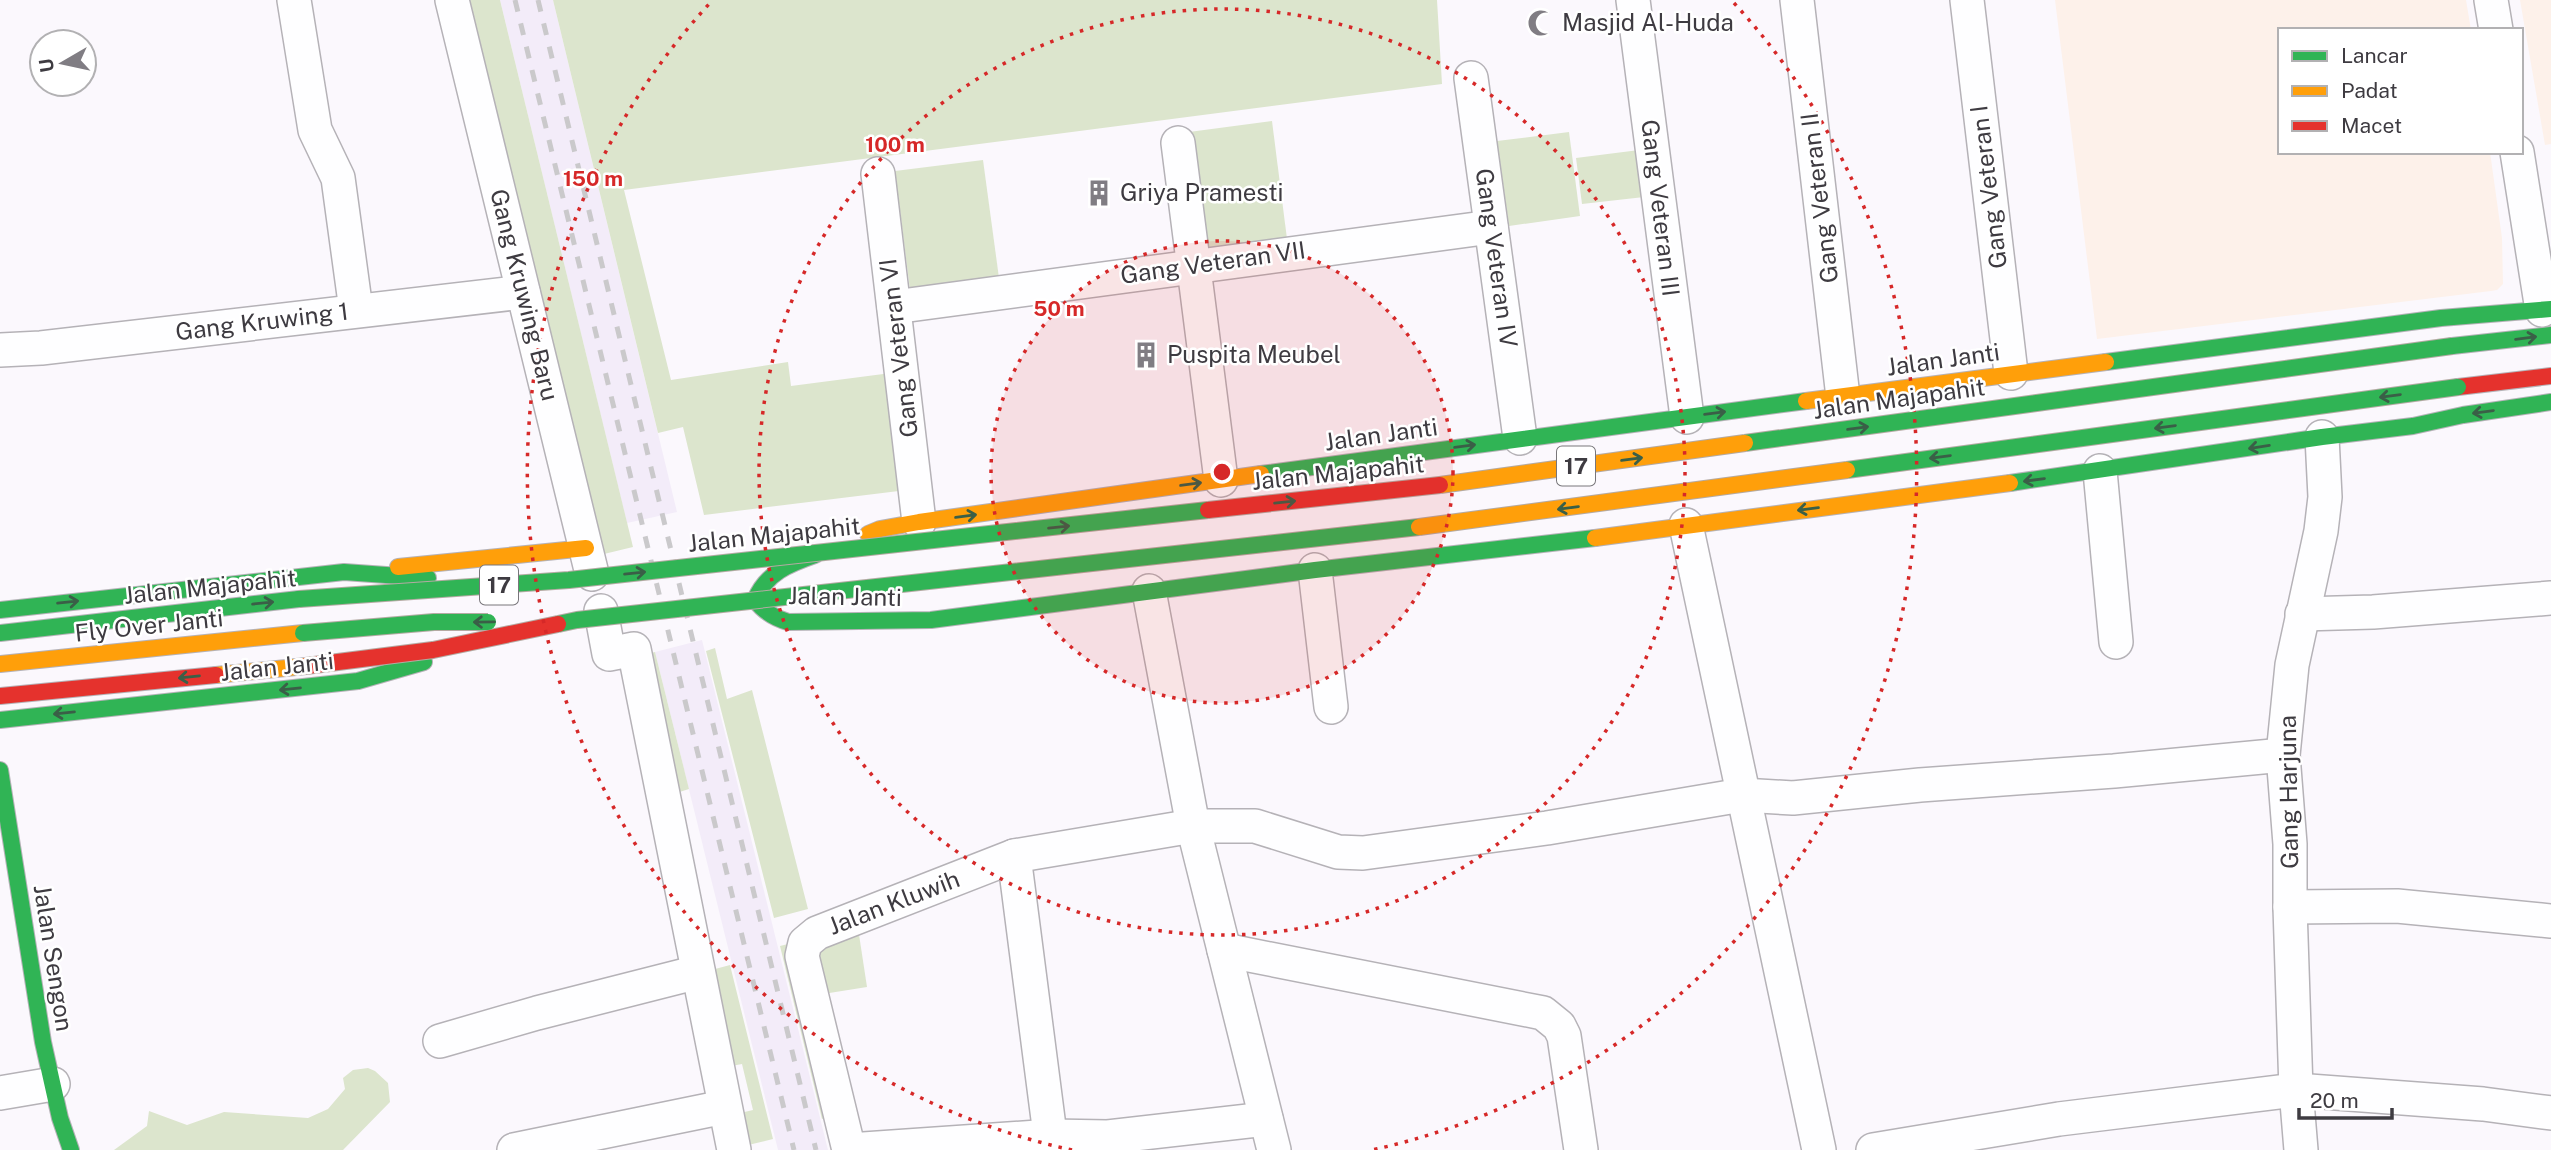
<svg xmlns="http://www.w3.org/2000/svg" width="2551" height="1150" font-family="'Public Sans',sans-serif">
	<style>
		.built { fill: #f3ecf9 }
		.education { fill: #fdf1ea }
		.green { fill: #dce5cd }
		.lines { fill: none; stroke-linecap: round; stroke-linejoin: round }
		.street-casing { stroke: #b5b2b7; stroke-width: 36 }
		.fast-casing { stroke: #b5b2b7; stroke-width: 18 }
		.slow-casing { stroke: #b5b2b7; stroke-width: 18 }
		.jam-casing { stroke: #b5b2b7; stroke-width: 18 }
		.street { stroke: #fefeff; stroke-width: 33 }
		.fast { stroke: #30b455; stroke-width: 16 }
		.slow { stroke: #ff9f0a; stroke-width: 16 }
		.jam { stroke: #e5322d; stroke-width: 16 }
		.rail { stroke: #cac9cb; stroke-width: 5; stroke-dasharray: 12 12; stroke-linecap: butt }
		.fast-bridge-casing { stroke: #b4aaa3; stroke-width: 18; stroke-linecap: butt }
		.slow-bridge-casing { stroke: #b4aaa3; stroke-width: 18; stroke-linecap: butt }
		.jam-bridge-casing { stroke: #b4aaa3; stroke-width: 18; stroke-linecap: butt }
		.fast-bridge { stroke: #30b455; stroke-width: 16 }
		.slow-bridge { stroke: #ff9f0a; stroke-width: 16 }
		.jam-bridge { stroke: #e5322d; stroke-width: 16 }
		.oneway { stroke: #3a5f47 }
		.ring { fill: none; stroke: #d62828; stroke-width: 3.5; stroke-dasharray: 3.5 7 }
		.labels { text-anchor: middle; stroke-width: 5; stroke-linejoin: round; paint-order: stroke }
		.shield { fill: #fff; stroke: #78767a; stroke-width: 2 }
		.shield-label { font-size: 23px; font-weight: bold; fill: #3e3b41 }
		.poi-label { font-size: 24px; fill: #3e3b41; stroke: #fff; text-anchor: start }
		.street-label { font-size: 24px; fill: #3e3b41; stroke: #fff }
		.centre { fill: #d62828; stroke: #fff; stroke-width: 3.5 }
		.ring-label { font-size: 21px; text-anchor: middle; font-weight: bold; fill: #d62828; stroke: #fff; stroke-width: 5; stroke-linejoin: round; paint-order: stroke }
	</style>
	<rect width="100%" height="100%" fill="#fbf8fd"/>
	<g class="built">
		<path d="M 500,0 L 553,0 L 677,512 L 627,523 Z"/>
		<path d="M 702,640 L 828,1150 L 778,1150 L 655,652 Z"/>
	</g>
	<g class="education">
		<path d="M 2055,0 L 2466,0 L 2471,30 L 2280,30 L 2280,152 L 2490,152 L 2502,238 L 2503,284 L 2497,290 L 2491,291 L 2097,339 Z"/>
		<path d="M 2520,0 L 2551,0 L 2551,144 L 2545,145 Z"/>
	</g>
	<g class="green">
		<path d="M 470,0 L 500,0 L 633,547 L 604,554 Z"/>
		<path d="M 553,0 L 1437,0 L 1442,84 L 624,190 L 671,380 L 788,362 L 791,386 L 891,373 L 907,490 L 704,515 L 683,427 L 658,433 Z"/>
		<path d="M 1272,121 L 1287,239 L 1205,251 L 1189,132 Z"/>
		<path d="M 1569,132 L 1580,216 L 1509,226 L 1497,141 Z"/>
		<path d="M 1647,149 L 1653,196 L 1582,204 L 1576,158 Z"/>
		<path d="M 983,160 L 999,278 L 910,290 L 895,171 Z"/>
		<path d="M 715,648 L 727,699 L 752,690 L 808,909 L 774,918 L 706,651 Z"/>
		<path d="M 655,652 L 689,789 L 667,796 L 638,656 Z"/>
		<path d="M 858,928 L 867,987 L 823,994 L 812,946 Z"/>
		<path d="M 792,943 L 833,1116 L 822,1119 L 780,946 Z"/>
		<path d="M 730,965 L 773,1139 L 744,1146 L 736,1114 L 753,1110 L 742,1064 L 726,1067 L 704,972 Z"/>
		<path d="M 368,1068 L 375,1071 L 388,1083 L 390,1102 L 343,1150 L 114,1150 L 147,1126 L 149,1111 L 187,1125 L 224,1112 L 308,1118 L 328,1109 L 345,1089 L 343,1078 L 353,1070 Z"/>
	</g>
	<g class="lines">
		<g class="street-casing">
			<g id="street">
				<path d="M 294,0 L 315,130 L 338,178 L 356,310"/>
				<path d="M 452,0 L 592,574"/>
				<path d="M 1633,0 L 1687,417"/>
				<path d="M 1797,0 L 1843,397"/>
				<path d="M 1967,0 L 2011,373"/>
				<path d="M 2491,0 L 2496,30"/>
				<path d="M 1471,78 L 1520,438"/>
				<path d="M 1178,143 L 1221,480"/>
				<path d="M 2517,152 L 2542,310"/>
				<path d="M 878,174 L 919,522"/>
				<path d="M 894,307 L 1491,227"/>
				<path d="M 0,350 L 41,348 L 523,292"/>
				<path d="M 2100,471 L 2116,642"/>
				<path d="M 1686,525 L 1819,1150"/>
				<path d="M 1315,570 L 1331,707"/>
				<path d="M 1149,591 L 1193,826 L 1274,1150"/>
				<path d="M 601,611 L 609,654 L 634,649 L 734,1150"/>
				<path d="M 2302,614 L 2373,612 L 2551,598"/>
				<path d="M 1014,856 L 1052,1150"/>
				<path d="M 2290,907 L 2397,906 L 2551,921"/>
				<path d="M 1224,950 L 1543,1013 L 1559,1026 L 1564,1036 L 1581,1150"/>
				<path d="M 440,1041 L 537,1013 L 698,972"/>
				<path d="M 0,1093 L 53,1084"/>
				<path d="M 514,1150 L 724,1107"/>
				<path d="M 849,1150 L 802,956 L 805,943 L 817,933 L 1014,856 L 1193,826 L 1255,826 L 1338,852 L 1363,853 L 1547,828 L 1742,795 L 1793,798 L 1920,785 L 2114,771 L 2283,755"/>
				<path d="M 849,1150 L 1051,1136 L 1108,1137 L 1266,1119"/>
				<path d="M 1873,1150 L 2059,1119 L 2296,1090 L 2483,1104 L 2551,1113"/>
				<path d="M 2301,1150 L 2296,1090 L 2290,907 L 2290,844 L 2283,755 L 2292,665 L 2321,531 L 2325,497 L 2322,437"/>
			</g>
		</g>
		<g class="fast-casing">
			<g id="fast">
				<path d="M 2452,346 L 2551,335"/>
				<path d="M 2106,362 L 2441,318 L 2551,309"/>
				<path d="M 1261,474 L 1806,401"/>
				<path d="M 2010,483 L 2322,437 L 2413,426 L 2463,415 L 2551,402"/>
				<path d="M 815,555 C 789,564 766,573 755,600 C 764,612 774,618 788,622 L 931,620 L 1315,570 L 1595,538"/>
				<path d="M 0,610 L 344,572 L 428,578"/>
				<path d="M 0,633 L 299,599"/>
				<path d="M 0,720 L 358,681 L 424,662"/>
				<path d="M 0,770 L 43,1042 L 60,1118 L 71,1150"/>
			</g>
		</g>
		<g class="slow-casing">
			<g id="slow">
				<path d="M 1806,401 L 2106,362"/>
				<path d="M 868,534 L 880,529 L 919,522 L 1261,474"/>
				<path d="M 1595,538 L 2010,483"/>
				<path d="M 398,567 L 586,548"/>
				<path d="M 0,664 L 303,633"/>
				<path d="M 216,675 L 306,666"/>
			</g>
		</g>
		<g class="jam-casing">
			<g id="jam">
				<path d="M 2458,387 L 2551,376"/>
				<path d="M 0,696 L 216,675"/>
			</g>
		</g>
		<use href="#street" class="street"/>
		<use href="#fast" class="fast"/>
		<use href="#slow" class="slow"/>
		<use href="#jam" class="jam"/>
		<g class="rail">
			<path d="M 515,0 L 794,1150"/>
			<path d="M 538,0 L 816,1150"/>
		</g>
		<g class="fast-bridge-casing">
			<g id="fast-bridge">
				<path d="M 1745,443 L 2452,346"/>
				<path d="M 1847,470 L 2458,387"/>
				<path d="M 299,599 L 569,580 L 1208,510"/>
				<path d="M 558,624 L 577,620 L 1419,527"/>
				<path d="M 303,633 L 434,622 L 488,622"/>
			</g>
		</g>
		<g class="slow-bridge-casing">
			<g id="slow-bridge">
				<path d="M 1440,485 L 1745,443"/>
				<path d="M 1419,527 L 1847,470"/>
			</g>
		</g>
		<g class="jam-bridge-casing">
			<g id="jam-bridge">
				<path d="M 1208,510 L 1440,485"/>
				<path d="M 306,666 L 433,650 L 558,624"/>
			</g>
		</g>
		<use href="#fast-bridge" class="fast-bridge"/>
		<use href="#slow-bridge" class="slow-bridge"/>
		<use href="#jam-bridge" class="jam-bridge"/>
	</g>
	<defs><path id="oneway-shaft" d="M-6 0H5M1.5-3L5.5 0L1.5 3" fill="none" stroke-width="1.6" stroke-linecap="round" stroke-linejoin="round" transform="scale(1.75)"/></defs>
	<g class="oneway">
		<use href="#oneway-shaft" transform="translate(2526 338) rotate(-7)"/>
		<use href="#oneway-shaft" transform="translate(2390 396) rotate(172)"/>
		<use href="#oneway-shaft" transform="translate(2483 412) rotate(172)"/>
		<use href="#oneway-shaft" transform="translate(1715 413) rotate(-7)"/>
		<use href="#oneway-shaft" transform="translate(2165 427) rotate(172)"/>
		<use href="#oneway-shaft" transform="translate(1858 428) rotate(-8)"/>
		<use href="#oneway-shaft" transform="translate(1465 446) rotate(-8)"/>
		<use href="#oneway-shaft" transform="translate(2259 447) rotate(171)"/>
		<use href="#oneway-shaft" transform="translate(1940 457) rotate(172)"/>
		<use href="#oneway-shaft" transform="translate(1632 459) rotate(-8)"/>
		<use href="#oneway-shaft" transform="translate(2034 480) rotate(172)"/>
		<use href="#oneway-shaft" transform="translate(1191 484) rotate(-8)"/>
		<use href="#oneway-shaft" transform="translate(1285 502) rotate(-6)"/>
		<use href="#oneway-shaft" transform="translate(1568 508) rotate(172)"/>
		<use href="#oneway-shaft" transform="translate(1808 509) rotate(173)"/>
		<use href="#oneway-shaft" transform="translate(966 516) rotate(-8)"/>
		<use href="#oneway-shaft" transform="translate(1059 527) rotate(-6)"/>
		<use href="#oneway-shaft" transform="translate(635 573) rotate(-6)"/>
		<use href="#oneway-shaft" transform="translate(68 602) rotate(-6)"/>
		<use href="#oneway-shaft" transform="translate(263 603) rotate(-6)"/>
		<use href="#oneway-shaft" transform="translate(484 622) rotate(179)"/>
		<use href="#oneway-shaft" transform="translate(189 677) rotate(174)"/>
		<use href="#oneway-shaft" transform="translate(290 689) rotate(174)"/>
		<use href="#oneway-shaft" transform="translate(64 713) rotate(174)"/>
	</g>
	<circle cx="1222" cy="472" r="231" fill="#d62828" fill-opacity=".12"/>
	<g class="ring">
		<circle cx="1222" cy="472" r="231"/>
		<circle cx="1222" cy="472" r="463"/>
		<path d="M1072 1150A694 694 0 0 1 710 3M1734 3A694 694 0 0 1 1372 1150"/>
	</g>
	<defs>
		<g id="mosque-bare" transform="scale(2.1)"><path d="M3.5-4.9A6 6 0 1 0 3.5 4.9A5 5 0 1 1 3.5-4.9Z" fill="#807d83" stroke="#fff" stroke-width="2.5" paint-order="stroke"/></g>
		<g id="building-bare" transform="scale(2.1)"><path d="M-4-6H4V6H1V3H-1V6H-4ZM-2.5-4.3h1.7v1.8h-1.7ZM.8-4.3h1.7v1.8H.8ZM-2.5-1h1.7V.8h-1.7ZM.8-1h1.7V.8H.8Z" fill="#807d83" stroke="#fff" stroke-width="2.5" paint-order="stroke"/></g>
	</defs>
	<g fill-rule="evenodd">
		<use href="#mosque-bare" x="1541" y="23"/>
		<use href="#building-bare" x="1099" y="193"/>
		<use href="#building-bare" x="1146" y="355"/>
	</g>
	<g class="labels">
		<g class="shield">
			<rect x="1557" y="446.5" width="38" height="39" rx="5"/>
			<rect x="480" y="565.5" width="38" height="39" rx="5"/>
		</g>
		<g class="shield-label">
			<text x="1576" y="474">17</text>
			<text x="499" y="593">17</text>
		</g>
		<g class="poi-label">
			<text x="1562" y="31">Masjid Al-Huda</text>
			<text x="1120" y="201">Griya Pramesti</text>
			<text x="1167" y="363">Puspita Meubel</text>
		</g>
		<g class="street-label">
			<text transform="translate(1989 187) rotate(-97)" y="8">Gang Veteran I</text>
			<text transform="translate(1820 198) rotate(-97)" y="8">Gang Veteran II</text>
			<text transform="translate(1660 208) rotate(83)" y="8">Gang Veteran III</text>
			<text transform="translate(1496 258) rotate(82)" y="8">Gang Veteran IV</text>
			<text transform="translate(1213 263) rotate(-8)" y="8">Gang Veteran VII</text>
			<text transform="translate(524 295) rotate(76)" y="8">Gang Kruwing Baru</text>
			<text transform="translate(262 322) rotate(-7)" y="8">Gang Kruwing 1</text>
			<text transform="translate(899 348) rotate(-97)" y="8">Gang Veteran VI</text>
			<text transform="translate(1943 360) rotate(-8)" y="8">Jalan Janti</text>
			<text transform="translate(1899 399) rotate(-8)" y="8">Jalan Majapahit</text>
			<text transform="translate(1381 435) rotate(-8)" y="8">Jalan Janti</text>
			<text transform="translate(1338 473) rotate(-6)" y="8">Jalan Majapahit</text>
			<text transform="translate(774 535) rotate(-6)" y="8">Jalan Majapahit</text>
			<text transform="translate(210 587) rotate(-6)" y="8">Jalan Majapahit</text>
			<text transform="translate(845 597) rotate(1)" y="8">Jalan Janti</text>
			<text transform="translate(149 626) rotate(-6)" y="8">Fly Over Janti</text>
			<text transform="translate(277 667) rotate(-6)" y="8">Jalan Janti</text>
			<text transform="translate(2289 792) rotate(-91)" y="8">Gang Harjuna</text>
			<text transform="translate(894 903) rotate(-21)" y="8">Jalan Kluwih</text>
			<text transform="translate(53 958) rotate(81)" y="8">Jalan Sengon</text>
		</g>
	</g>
	<circle cx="1222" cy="472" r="10" class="centre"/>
	<g class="ring-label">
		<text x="895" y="152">100 m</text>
		<text x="593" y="186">150 m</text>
		<text x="1059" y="316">50 m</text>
	</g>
	<rect x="2278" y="28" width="245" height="126" fill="#ffffff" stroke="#b2b1b3" stroke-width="2"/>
	<rect x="2292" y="51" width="35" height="10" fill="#30b455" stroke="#b2b1b3" stroke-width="2"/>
	<text x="2341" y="63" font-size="21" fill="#3e3b41">Lancar</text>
	<rect x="2292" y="86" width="35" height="10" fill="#ff9f0a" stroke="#b2b1b3" stroke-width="2"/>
	<text x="2341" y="98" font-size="21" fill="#3e3b41">Padat</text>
	<rect x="2292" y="121" width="35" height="10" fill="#e5322d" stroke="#b2b1b3" stroke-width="2"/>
	<text x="2341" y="133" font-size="21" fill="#3e3b41">Macet</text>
	<g transform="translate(63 63) rotate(261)"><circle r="33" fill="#ffffff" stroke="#b2b1b3" stroke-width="2"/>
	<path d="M0-5L12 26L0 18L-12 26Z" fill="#807d83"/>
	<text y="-10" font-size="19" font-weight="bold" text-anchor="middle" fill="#3e3b41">U</text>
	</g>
	<path d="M2299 1108v10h93v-10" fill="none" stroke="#3e3b41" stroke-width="3.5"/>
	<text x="2310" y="1108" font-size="21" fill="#3e3b41" stroke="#ffffff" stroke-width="5" paint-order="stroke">20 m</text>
</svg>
